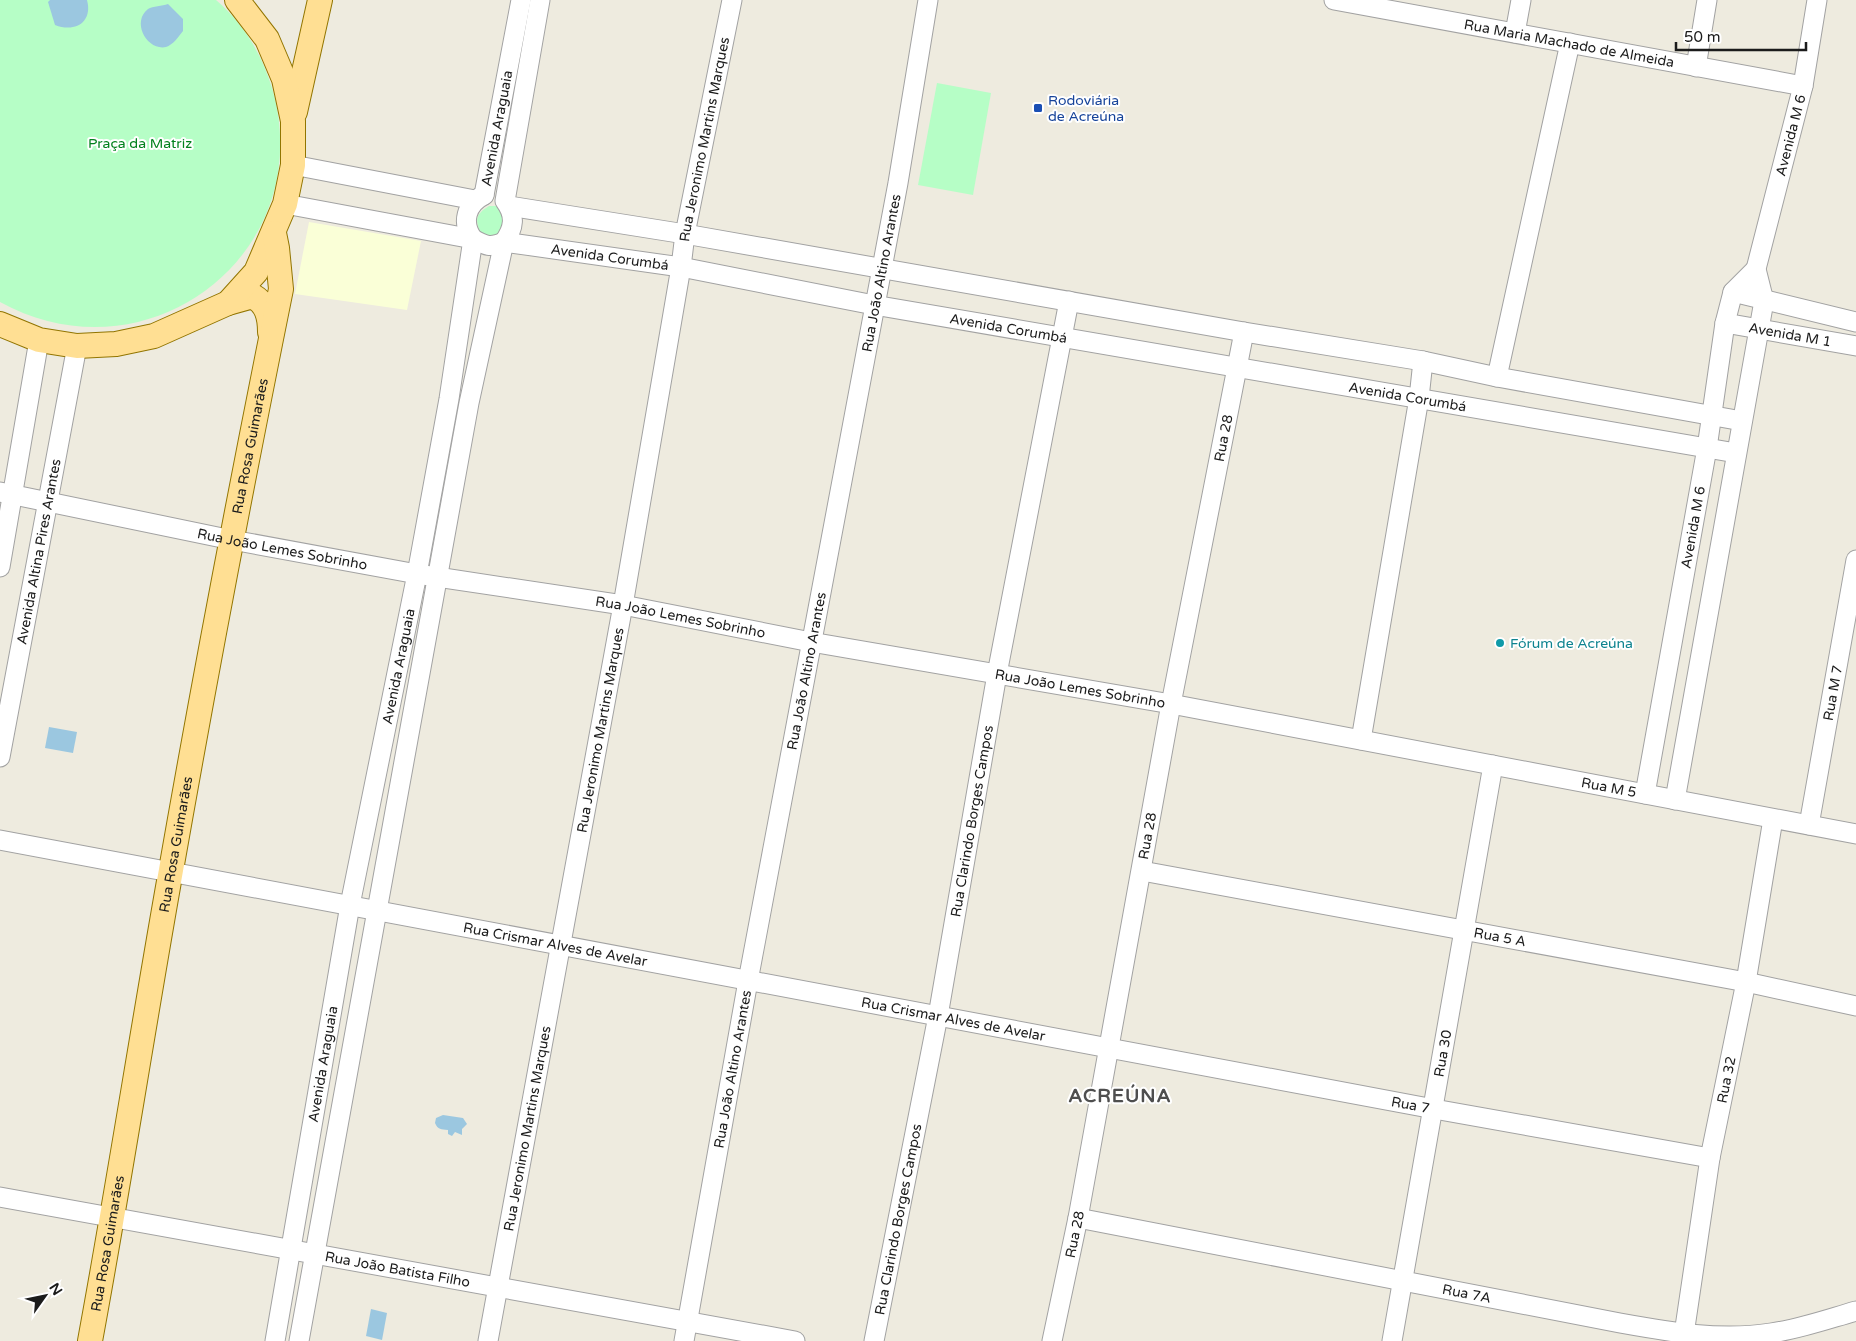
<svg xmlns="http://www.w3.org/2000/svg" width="1856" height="1341" font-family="'Varela Round',sans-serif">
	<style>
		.education { fill: #faffd7 }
		.park { fill: #b6fec6 }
		.water { fill: #9bc7e0 }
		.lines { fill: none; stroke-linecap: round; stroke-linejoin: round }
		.minor-casing { stroke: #a2a2a2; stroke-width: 21 }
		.major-casing { stroke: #927500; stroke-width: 26 }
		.minor { stroke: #fff; stroke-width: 19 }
		.major { stroke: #ffdf93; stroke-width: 24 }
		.transit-dot { fill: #1a4fb4; stroke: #fff; stroke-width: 2 }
		.culture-dot { fill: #0f9aa8; stroke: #fff; stroke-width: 2 }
		.labels { text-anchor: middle; stroke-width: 4; stroke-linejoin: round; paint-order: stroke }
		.street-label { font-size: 14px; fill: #1b1b1b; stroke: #fff }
		.transit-label { font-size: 14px; fill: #164399; stroke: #fff; text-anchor: start }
		.park-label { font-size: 14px; fill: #02811d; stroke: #fff }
		.culture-label { font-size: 14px; fill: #0d838f; stroke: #fff; text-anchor: start }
		.district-label { font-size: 19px; font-weight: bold; letter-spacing: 1px; fill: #4e4e4e; stroke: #fff }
	</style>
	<rect width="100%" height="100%" fill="#eeebdf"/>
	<path class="education" d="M 309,222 L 421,241 L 407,310 L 295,294 Z"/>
	<g class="park">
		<path d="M 0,0 L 216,0 C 243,23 262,54 272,88 C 320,252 149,384 0,302 Z"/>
		<path d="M 937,83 L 991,93 L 973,195 L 918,185 Z"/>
		<path d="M 489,206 L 496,206 L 504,215 L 501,233 L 495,237 L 482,236 C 475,221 474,215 489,206 Z"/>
	</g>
	<g class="water">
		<path d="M 50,0 L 87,0 C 93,22 75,33 55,25 L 48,2 Z"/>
		<path d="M 168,4 L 183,19 L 183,31 C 179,36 173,45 166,47 C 147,51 131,22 148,9 C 153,6 162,6 168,4 Z"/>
		<path d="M 49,727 L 77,732 L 73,753 L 45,748 Z"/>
		<path d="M 443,1115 L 463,1118 L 467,1124 L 462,1129 L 462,1135 L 455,1132 L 452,1136 L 448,1134 L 448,1130 C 441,1129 438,1130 435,1123 L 436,1118 Z"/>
		<path d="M 371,1309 L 387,1313 L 382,1340 L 366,1336 Z"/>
	</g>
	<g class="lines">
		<g class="minor-casing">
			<g id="minor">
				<path id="s1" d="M 1334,0 L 1803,86"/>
				<path d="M 1515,33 L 1521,0"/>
				<path d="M 1696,67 L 1707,0"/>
				<path d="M 293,165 L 475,200"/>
				<path id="s2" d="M 484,195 L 521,0"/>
				<path id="s3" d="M 285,204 L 473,239 C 486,246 490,248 504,242 L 681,267 L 874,305 L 1736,453"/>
				<path d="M 509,206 L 685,234 L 1244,332 L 1423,361 L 1497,377 L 1742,421"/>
				<path d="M 1733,292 L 1856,322"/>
				<path id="s4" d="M 1725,323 L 1856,346"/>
				<path d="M 1497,377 L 1570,43"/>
				<path id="s5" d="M 0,492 L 232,540 L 417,574 L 623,605 L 811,642 L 1171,704 L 1856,834"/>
				<path d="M 0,567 L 39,340"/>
				<path d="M 1361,740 L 1419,398 L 1423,361"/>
				<path id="s6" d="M 0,757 L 77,346"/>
				<path id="s7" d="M 1645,794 L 1707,448 L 1725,323 L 1733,292 L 1756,269"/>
				<path id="s8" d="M 1675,800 L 1764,301 L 1756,269 L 1803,86 L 1817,0"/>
				<path id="s9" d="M 1809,825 L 1856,560"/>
				<path id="s10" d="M 0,840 L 1434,1109 L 1710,1158"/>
				<path id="s11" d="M 1142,871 L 1746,982 L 1856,1006"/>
				<path id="s12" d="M 0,1197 L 795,1341"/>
				<path id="s13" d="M 1078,1218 L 1620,1323 C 1670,1332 1720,1341 1771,1333 C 1800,1329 1828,1319 1856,1311"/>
				<path id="s14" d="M 275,1341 L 350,905 L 417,574 L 449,399 L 473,239 C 461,223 466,204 484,195"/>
				<path d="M 299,1341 L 469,403 L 504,242 C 514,228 516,216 505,201 L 540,0"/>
				<path id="s15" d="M 488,1341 L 623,605 L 681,267 L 685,234 L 732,0"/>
				<path id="s16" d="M 684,1341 L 748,981 L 898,183 L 928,0"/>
				<path id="s17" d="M 874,1341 L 938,1016 L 997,674 L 1069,301"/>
				<path id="s18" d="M 1052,1341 L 1078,1218 L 1171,704 L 1244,332"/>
				<path id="s19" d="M 1392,1341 L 1493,765"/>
				<path id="s20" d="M 1683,1341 L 1710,1158 L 1746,982 L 1773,819"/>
			</g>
		</g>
		<g class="major-casing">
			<g id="major">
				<path d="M 295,112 L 320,0"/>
				<path d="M 228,303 L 253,296 C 267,304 270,317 270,332"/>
				<path d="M 0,324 L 39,340 L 77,346 L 116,344 L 154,336 L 228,303 L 256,272 L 285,204 L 293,165 L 293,121 L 284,79 L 267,39 L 237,0"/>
				<path id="s21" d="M 90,1341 C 119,1184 143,1027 171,870 C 205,676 242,482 281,289 L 277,248 L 274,233"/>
			</g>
		</g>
		<use href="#minor" class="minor"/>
		<use href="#major" class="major"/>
	</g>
	<rect class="transit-dot" x="1033" y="103" width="10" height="10" rx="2.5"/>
	<circle class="culture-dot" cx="1500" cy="643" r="5"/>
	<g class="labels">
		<g class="street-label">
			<text dy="5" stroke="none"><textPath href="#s1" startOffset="239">Rua Maria Machado de Almeida</textPath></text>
			<text dy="5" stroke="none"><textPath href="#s2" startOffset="68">Avenida Araguaia</textPath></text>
			<text dy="5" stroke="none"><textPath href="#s8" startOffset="678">Avenida M 6</textPath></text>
			<text dy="5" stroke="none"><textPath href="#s15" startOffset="1221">Rua Jeronimo Martins Marques</textPath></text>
			<text dy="5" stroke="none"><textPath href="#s3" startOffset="331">Avenida Corumbá</textPath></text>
			<text dy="5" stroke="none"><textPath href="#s16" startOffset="1086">Rua João Altino Arantes</textPath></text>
			<text dy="5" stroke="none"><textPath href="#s3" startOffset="736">Avenida Corumbá</textPath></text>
			<text dy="5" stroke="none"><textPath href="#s4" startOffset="66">Avenida M 1</textPath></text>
			<text dy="5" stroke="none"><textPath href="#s3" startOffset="1141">Avenida Corumbá</textPath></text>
			<text dy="5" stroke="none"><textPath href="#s18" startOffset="919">Rua 28</textPath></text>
			<text dy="5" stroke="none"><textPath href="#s21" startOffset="909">Rua Rosa Guimarães</textPath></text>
			<text dy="5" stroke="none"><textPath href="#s7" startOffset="271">Avenida M 6</textPath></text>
			<text dy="5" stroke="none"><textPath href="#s5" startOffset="288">Rua João Lemes Sobrinho</textPath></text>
			<text dy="5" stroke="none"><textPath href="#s6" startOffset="209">Avenida Altina Pires Arantes</textPath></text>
			<text dy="5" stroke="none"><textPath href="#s5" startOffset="692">Rua João Lemes Sobrinho</textPath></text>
			<text dy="5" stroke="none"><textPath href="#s14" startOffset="686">Avenida Araguaia</textPath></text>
			<text dy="5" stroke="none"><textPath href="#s16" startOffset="681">Rua João Altino Arantes</textPath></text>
			<text dy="5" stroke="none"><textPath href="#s5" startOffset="1098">Rua João Lemes Sobrinho</textPath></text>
			<text dy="5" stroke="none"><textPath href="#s9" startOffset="134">Rua M 7</textPath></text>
			<text dy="5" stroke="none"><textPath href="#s15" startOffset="621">Rua Jeronimo Martins Marques</textPath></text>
			<text dy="5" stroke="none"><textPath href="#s5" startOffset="1636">Rua M 5</textPath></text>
			<text dy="5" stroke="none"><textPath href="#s17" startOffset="529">Rua Clarindo Borges Campos</textPath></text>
			<text dy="5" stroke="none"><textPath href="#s18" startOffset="514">Rua 28</textPath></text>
			<text dy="5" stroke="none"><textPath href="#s21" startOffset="504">Rua Rosa Guimarães</textPath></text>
			<text dy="5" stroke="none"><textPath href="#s11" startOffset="364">Rua 5 A</textPath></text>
			<text dy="5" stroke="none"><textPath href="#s10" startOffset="565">Rua Crismar Alves de Avelar</textPath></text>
			<text dy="5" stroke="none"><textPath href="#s10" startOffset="970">Rua Crismar Alves de Avelar</textPath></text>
			<text dy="5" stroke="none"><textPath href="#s19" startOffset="292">Rua 30</textPath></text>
			<text dy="5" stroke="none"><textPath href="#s14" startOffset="281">Avenida Araguaia</textPath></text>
			<text dy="5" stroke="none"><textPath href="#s16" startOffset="276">Rua João Altino Arantes</textPath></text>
			<text dy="5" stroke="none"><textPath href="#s20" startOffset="265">Rua 32</textPath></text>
			<text dy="5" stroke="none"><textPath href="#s10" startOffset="1435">Rua 7</textPath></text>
			<text dy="5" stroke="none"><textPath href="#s15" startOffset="216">Rua Jeronimo Martins Marques</textPath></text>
			<text dy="5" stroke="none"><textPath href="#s17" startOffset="124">Rua Clarindo Borges Campos</textPath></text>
			<text dy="5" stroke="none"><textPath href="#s18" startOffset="109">Rua 28</textPath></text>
			<text dy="5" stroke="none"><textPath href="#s21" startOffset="99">Rua Rosa Guimarães</textPath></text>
			<text dy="5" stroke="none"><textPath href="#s12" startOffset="404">Rua João Batista Filho</textPath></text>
			<text dy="5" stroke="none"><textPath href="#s13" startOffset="396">Rua 7A</textPath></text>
		</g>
		<g class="transit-label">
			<text x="1048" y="105">Rodoviária<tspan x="1048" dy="16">de Acreúna</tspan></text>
		</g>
		<g class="park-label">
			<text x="140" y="148">Praça da Matriz</text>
		</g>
		<g class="culture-label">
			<text x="1510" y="648">Fórum de Acreúna</text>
		</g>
		<g class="district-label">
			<text x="1120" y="1102">ACREÚNA</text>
		</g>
	</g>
	<g transform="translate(45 1296) rotate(57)" stroke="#ffffff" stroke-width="4" paint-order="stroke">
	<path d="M0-4L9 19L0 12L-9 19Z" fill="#1b1b1b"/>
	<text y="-8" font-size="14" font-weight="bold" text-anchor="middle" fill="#1b1b1b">N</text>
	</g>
	<path d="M1676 42v8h130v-8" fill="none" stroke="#1b1b1b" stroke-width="2.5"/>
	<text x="1684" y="42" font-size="15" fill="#1b1b1b" stroke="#ffffff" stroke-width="4" paint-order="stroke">50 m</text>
</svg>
